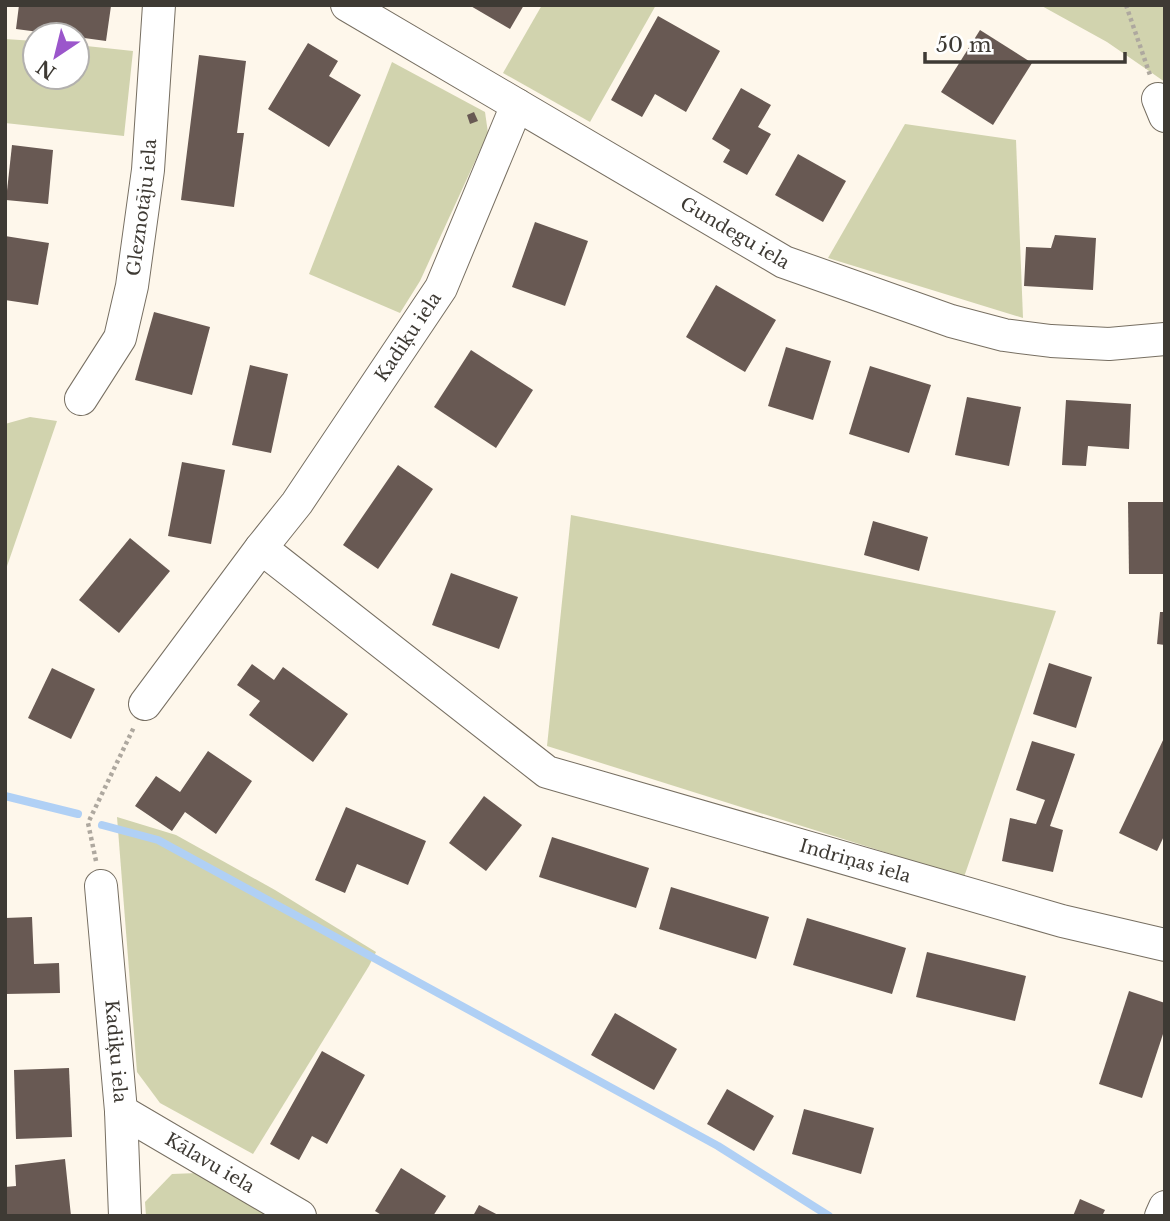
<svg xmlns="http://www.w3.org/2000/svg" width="1170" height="1221" font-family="'Libre Baskerville',serif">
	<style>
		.green { fill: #d1d3ae }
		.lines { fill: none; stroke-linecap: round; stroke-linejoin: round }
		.stream { stroke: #b0d0f5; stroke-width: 8 }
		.building { fill: #685953 }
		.minor-casing { stroke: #776f62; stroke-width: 34 }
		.path { stroke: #aea89f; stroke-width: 4.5; stroke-dasharray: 3.5 3.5; stroke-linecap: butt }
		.minor { stroke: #fff; stroke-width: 32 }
		.labels { text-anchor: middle; stroke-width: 7; stroke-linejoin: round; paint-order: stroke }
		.street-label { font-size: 18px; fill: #3e3a34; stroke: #fff }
	</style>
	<rect width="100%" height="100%" fill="#fef7eb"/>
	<g class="green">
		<path d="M 542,5 L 656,5 L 590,122 L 503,73 Z"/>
		<path d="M 1040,5 L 1165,5 L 1165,82 L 1107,42 Z"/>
		<path d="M 5,39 L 35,41 L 35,77 L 77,77 L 77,45 L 133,51 L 124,136 L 5,123 Z"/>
		<path d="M 392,62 L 485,112 L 488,133 L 420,281 L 400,313 L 309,274 Z"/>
		<path d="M 905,124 L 1016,140 L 1023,318 L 828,258 Z"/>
		<path d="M 30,417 L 57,421 L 5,572 L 5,424 Z"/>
		<path d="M 571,515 L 1056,611 L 964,877 L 547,746 Z"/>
		<path d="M 117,817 L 176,835 L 275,890 L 376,952 L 369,966 L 253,1154 L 160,1103 L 137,1072 Z"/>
		<path d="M 197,1173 L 268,1216 L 146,1216 L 145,1202 L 172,1174 Z"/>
	</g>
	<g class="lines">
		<g class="stream">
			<path d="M 5,796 L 78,814"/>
			<path d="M 102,825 L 158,840 L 718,1146 L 829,1216"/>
		</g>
	</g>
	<g class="building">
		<path d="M 19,5 L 111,6 L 106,41 L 77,37 L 77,35 L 62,35 L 16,29 Z"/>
		<path d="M 469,5 L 524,5 L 510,29 Z"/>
		<path d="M 658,16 L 720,51 L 686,112 L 655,94 L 642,117 L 611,100 Z"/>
		<path d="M 980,30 L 1032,63 L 993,125 L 941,92 Z"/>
		<path d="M 308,43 L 338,61 L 329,76 L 361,95 L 329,147 L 268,109 Z"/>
		<path d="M 199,55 L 246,61 L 237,133 L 244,133 L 234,207 L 181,200 Z"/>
		<path d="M 741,88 L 771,105 L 758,127 L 771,134 L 747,175 L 723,162 L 730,150 L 712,139 Z"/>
		<path d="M 474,112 L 478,121 L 470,124 L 467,115 Z"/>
		<path d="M 12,145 L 53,150 L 48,204 L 6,200 Z"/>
		<path d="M 798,154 L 846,181 L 823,222 L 775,195 Z"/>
		<path d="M 535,222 L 588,241 L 565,306 L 512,287 Z"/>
		<path d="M 1055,235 L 1096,238 L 1093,290 L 1024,286 L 1026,247 L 1051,248 Z"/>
		<path d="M 5,236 L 49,243 L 38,305 L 5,300 Z"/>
		<path d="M 716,285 L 776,320 L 745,372 L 686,337 Z"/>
		<path d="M 154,312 L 210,327 L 192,395 L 135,380 Z"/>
		<path d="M 786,347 L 831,361 L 813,420 L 768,406 Z"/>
		<path d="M 471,350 L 533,390 L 496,448 L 434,407 Z"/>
		<path d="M 250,365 L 288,374 L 271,453 L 232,445 Z"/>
		<path d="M 870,366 L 931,385 L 909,453 L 849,434 Z"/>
		<path d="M 967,397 L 1021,407 L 1009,466 L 955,455 Z"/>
		<path d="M 1066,400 L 1131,404 L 1129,449 L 1088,446 L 1086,466 L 1062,465 Z"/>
		<path d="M 182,462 L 225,470 L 211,544 L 168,536 Z"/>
		<path d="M 398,465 L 433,489 L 378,569 L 343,545 Z"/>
		<path d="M 1128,502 L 1165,502 L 1165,574 L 1129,574 Z"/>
		<path d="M 873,521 L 928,537 L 919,571 L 864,555 Z"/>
		<path d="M 130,538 L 170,571 L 119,633 L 79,600 Z"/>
		<path d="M 451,573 L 518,597 L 499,649 L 432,625 Z"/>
		<path d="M 1160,612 L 1165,612 L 1165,645 L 1157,644 Z"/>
		<path d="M 1049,663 L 1092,677 L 1076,728 L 1033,714 Z"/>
		<path d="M 252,664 L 274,680 L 283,667 L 348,714 L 313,762 L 249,715 L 260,701 L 237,685 Z"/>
		<path d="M 52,668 L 95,689 L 71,739 L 28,718 Z"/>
		<path d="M 1165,736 L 1165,834 L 1157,851 L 1119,833 Z"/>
		<path d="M 1032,741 L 1075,754 L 1050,826 L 1063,830 L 1053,872 L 1002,861 L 1010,818 L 1036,824 L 1045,800 L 1016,790 Z"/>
		<path d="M 208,751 L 252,781 L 216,834 L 185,812 L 172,831 L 135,806 L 156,776 L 180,792 Z"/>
		<path d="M 484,796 L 522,825 L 486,871 L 449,843 Z"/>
		<path d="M 346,807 L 426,841 L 408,885 L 357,864 L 345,893 L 315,880 Z"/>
		<path d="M 552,837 L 649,868 L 636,908 L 539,877 Z"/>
		<path d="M 671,887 L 769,917 L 756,959 L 659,929 Z"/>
		<path d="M 32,917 L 34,964 L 59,963 L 60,993 L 5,994 L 5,918 Z"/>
		<path d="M 807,918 L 906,948 L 892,994 L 793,965 Z"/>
		<path d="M 927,952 L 1026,976 L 1015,1021 L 916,997 Z"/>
		<path d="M 1129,991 L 1165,1003 L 1165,1028 L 1142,1098 L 1099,1084 Z"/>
		<path d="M 615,1013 L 677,1049 L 654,1090 L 591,1055 Z"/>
		<path d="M 322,1051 L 365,1075 L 327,1144 L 312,1136 L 299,1160 L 270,1144 Z"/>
		<path d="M 69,1068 L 72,1137 L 16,1139 L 14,1070 Z"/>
		<path d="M 727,1089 L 774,1116 L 754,1151 L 707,1124 Z"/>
		<path d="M 804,1109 L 874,1128 L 861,1174 L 792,1154 Z"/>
		<path d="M 65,1159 L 71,1216 L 5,1216 L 5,1187 L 16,1186 L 15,1165 Z"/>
		<path d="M 401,1168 L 446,1196 L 433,1216 L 383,1216 L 375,1211 Z"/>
		<path d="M 1080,1199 L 1105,1210 L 1102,1216 L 1073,1216 Z"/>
		<path d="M 479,1205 L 500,1216 L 473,1216 Z"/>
	</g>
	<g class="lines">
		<g class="minor-casing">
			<g id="minor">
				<path id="s1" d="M 347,5 L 784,262 L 951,321 L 1004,335 L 1051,341 L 1109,344 L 1165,339"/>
				<path d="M 1158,99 L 1165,116"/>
				<path id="s2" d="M 81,399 L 120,338 L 132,286 L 148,170 L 159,5"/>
				<path id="s3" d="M 261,548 L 547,772 L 1062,921 L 1165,945"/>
				<path id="s4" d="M 145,704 L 261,548 L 297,503 L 441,288 L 517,105"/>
				<path id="s5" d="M 101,886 L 121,1111 L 125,1216"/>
				<path id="s6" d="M 121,1111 L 300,1216"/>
				<path d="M 1161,1216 L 1165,1207"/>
			</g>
		</g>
		<g class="path">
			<path d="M 1126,5 L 1150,75"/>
			<path d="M 96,861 L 88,823 L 134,727"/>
		</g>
		<use href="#minor" class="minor"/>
	</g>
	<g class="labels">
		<g class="street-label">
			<text dy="6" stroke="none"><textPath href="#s2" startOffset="205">Gleznotāju iela</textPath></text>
			<text dy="6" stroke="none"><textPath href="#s1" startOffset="450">Gundegu iela</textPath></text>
			<text dy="6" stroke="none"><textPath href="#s4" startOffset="452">Kadiķu iela</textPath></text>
			<text dy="6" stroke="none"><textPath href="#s3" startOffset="684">Indriņas iela</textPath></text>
			<text dy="6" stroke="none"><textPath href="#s5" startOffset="166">Kadiķu iela</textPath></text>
			<text dy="6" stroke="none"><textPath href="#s6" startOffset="103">Kālavu iela</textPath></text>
		</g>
	</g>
	<rect width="1170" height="1221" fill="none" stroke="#3e3a34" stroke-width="14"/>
	<g transform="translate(56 56) rotate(215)"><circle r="33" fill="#ffffff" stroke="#b2b0ae" stroke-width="2"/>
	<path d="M0-5L12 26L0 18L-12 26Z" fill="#9b56cb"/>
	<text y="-10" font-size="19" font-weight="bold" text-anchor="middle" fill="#3e3a34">N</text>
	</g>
	<path d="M925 52v10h200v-10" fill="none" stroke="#3e3a34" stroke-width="3.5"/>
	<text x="936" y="52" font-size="21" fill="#3e3a34" stroke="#ffffff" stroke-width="5" paint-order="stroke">50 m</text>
</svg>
